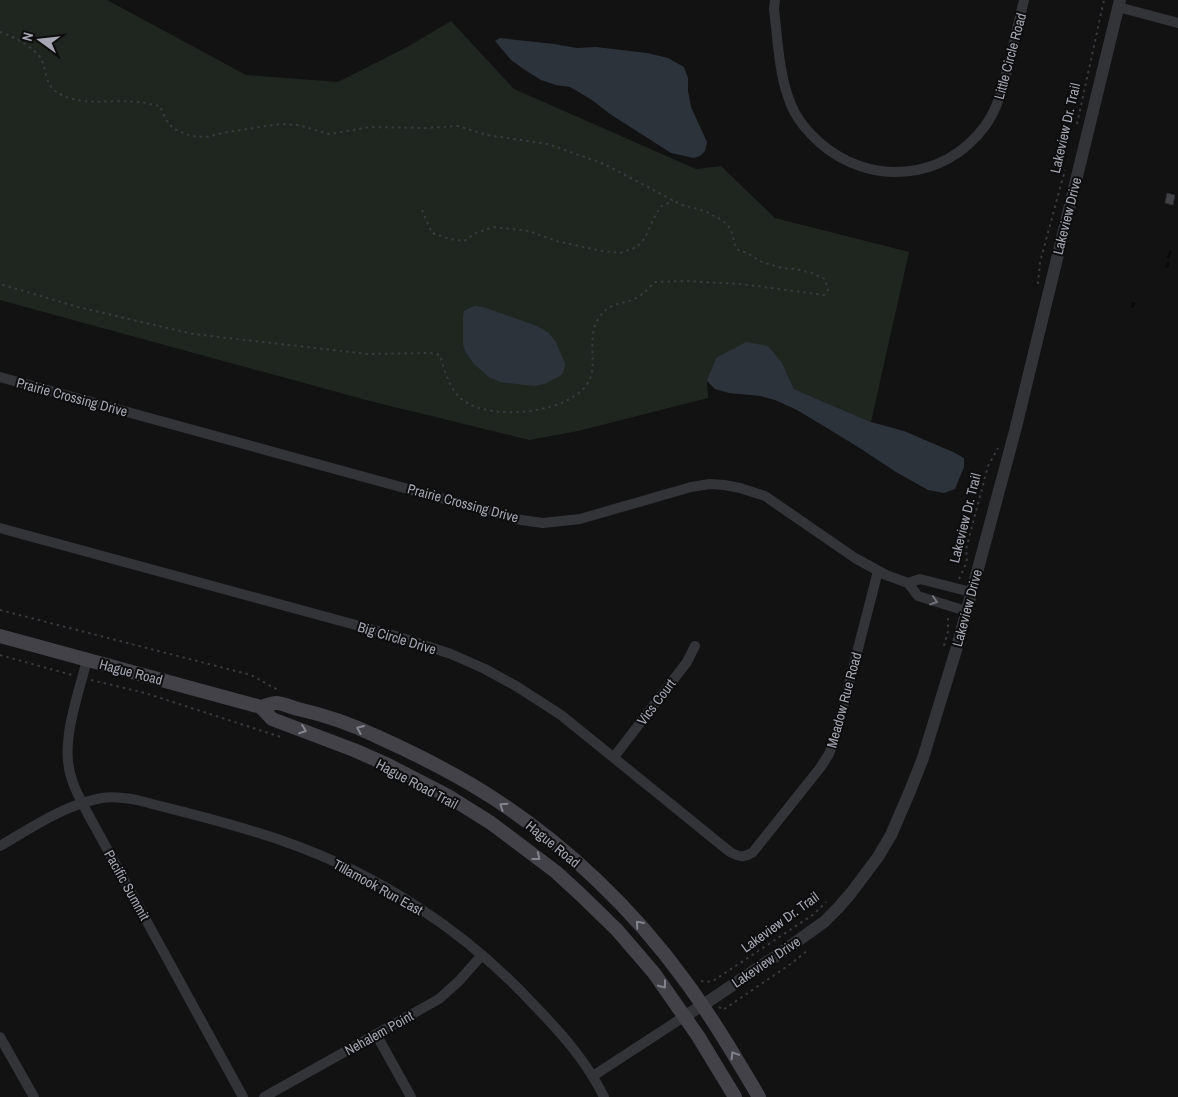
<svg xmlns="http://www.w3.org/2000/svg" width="1178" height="1097" font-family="'Archivo Narrow',sans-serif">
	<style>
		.green { fill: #1f2620 }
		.water { fill: #2d333b }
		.shadow { fill: #0007 }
		.building { fill: #414246; stroke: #2d2c2f }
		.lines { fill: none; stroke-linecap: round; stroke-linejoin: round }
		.path { stroke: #393a3f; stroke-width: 2; stroke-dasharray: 2.5 4; stroke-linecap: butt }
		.minor { stroke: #333438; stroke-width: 10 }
		.tertiary { stroke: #333438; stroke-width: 12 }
		.secondary { stroke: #424248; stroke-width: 14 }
		.oneway { stroke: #72737c }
		.oneway2 { stroke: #82848e }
		.labels { text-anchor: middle; stroke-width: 4; stroke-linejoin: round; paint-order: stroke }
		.street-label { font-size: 14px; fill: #a5a7b3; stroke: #0d0d0e }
	</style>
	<rect width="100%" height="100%" fill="#121213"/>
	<path class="green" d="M 0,0 L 107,0 L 246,75 L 338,82 L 409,46 L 451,21 L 514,89 L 696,169 L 721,166 L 775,218 L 909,252 L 871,422 L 794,389 L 782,363 L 707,381 L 708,398 L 578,431 L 529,440 L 370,401 L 0,300 Z"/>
	<g class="water">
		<path d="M 500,38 L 554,44 L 577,48 L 596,47 L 647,53 L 668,58 L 684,67 L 688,78 L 688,91 L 691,107 L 707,142 L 705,151 L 700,156 L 694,158 L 671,153 L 610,114 L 592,100 L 570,87 L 556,85 L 541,80 L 525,70 L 511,60 L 495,41 Z"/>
		<path d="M 476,306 L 486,308 L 537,326 L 549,333 L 556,342 L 565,364 L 563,373 L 560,376 L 544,384 L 534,386 L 500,382 L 490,378 L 474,364 L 465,351 L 463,344 L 463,316 L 464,311 L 471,307 Z"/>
		<path d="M 746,342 L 768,346 L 782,363 L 794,389 L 871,422 L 904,431 L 953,452 L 964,458 L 964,467 L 955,489 L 944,493 L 928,490 L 896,472 L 855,445 L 797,410 L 775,400 L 760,396 L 729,393 L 715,389 L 707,381 L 716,358 Z"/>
	</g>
	<g class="shadow">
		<path d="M 1170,192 L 1176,194 L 1174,202 L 1173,204 L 1168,194 Z"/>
		<path d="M 1170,250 L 1172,251 L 1169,259 L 1166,258 Z"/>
		<path d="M 1167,262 L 1170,263 L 1168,268 L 1164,267 Z"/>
		<path d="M 1132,302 L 1136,303 L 1133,308 L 1130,307 Z"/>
	</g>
	<path class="building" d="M 1167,193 L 1175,195 L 1173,205 L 1165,203 Z"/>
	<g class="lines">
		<g class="path">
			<path d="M 0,32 C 13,36 34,47 41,59 C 47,71 45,85 58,93 C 82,107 110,99 137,102 C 145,102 152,105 160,106 L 166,120 L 174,129 L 191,136 L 206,137 L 228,132 L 280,124 L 298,125 L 329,134 L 371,127 L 426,128 L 458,126 L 487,135 L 548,144 L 604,164 L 682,205 L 705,211 L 722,220 L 731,229 L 736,249 L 747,253 L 762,262 L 782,268 L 796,269 L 812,273 L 825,279 L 828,290 L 824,295 L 741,284 L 685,281 L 655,282 C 649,287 644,294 638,297 C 623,306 611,300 599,318 C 586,335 598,365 589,381 C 571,414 493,421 464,401 C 449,390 445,372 440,355 L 430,353 L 368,354 L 193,334 L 78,307 L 0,284"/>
			<path d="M 1077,124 L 1104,0"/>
			<path d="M 422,210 L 432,233 L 450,239 L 464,241 L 476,233 L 494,227 L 529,231 L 556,241 L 602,251 L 620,253 L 637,247 L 645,238 L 652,222 L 660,207 L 673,201"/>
			<path d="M 1038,284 L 1040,262 L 1065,170"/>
			<path d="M 959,579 L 965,566 L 967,559 L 966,549 L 988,466 L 998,448"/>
			<path d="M 0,610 L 251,675 L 278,690"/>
			<path d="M 944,646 L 948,631 L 948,617"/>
			<path d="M 0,655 L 72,675"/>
			<path d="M 91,680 L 145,693 L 281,737"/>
			<path d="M 701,981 L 706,982 L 713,981 L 814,914 L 826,902"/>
			<path d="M 719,1007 L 723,1010 L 792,963 L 807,951"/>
		</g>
		<g class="minor">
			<path d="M 775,0 L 774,9 C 778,42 779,83 795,113 C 801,124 809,133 819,142 C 869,187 945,181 985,126 C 999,107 1003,85 1009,63 C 1014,42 1019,21 1024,0"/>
			<path d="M 1118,7 L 1178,23"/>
			<path d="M 0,377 L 521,520 L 543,523 L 580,519 L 691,487 L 710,484 L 724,485 L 740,488 L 765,496 L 855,558 L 886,575 L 908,583 L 918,596 L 966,611"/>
			<path d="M 0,528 L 396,636 L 451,654 L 485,669 L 516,686 L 561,715 L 730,852 C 739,857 745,858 753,852 L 820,768 L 829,754 L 835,738 L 878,571"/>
			<path d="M 908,583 L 920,579 L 971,592"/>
			<path d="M 87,660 C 78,696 59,744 72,780 C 77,795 86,810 94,825 L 243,1097"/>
			<path d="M 614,757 L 687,662 L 695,646"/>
			<path d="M 0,846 C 31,828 66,804 102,798 C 114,796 126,798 137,800 C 186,813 235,824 283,841 C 379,874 467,932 536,1007 C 562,1034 587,1062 604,1097"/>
			<path d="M 376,1034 L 411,1097"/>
			<path d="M 0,1037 L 34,1097"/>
			<path d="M 593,1076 L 685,1016"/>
			<path d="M 264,1097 L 439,999 L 459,981 L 482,955"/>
		</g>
		<path class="tertiary" d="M 685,1016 L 703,1005 L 782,952 L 824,922 L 838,908 L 851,893 L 878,857 L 891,835 L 910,791 L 923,758 L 957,647 L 1015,431 L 1120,0"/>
		<g class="secondary">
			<path d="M 0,636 L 261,707 C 266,706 271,703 276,703 C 282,703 291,707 298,709 C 325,715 351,724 376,736 C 416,754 456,774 493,798 C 567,846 634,910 686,982 C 713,1019 736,1058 759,1097"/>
			<path d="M 261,707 L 272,719 L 354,750 L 388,765 L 448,796 L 491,823 L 556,872 L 580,894 L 617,930 L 654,973 L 698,1036 L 735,1097"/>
		</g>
	</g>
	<defs><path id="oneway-chevron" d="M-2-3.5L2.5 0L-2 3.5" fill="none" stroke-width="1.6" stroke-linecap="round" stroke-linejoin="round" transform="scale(1.25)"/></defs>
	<use class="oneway" href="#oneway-chevron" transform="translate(934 601) rotate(18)"/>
	<g class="oneway2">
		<use href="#oneway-chevron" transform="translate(360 729) rotate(-157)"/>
		<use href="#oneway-chevron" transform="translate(303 730) rotate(20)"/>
		<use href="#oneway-chevron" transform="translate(503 806) rotate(-145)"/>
		<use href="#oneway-chevron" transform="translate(537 857) rotate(38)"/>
		<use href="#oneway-chevron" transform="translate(639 924) rotate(-131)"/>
		<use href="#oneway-chevron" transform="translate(663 985) rotate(53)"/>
		<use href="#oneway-chevron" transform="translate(734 1055) rotate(-121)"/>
	</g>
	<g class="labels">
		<g class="street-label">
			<text transform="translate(1010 56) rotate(-75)" y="5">Little Circle Road</text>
			<text transform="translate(1065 128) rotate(-77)" y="5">Lakeview Dr. Trail</text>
			<text transform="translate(1067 216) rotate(-76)" y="5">Lakeview Drive</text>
			<text transform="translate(72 397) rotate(15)" y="5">Prairie Crossing Drive</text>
			<text transform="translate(463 503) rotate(15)" y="5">Prairie Crossing Drive</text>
			<text transform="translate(965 518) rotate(-76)" y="5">Lakeview Dr. Trail</text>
			<text transform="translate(967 608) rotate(-75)" y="5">Lakeview Drive</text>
			<text transform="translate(397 638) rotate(17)" y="5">Big Circle Drive</text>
			<text transform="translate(131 672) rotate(15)" y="5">Hague Road</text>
			<text transform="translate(844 700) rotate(-75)" y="5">Meadow Rue Road</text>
			<text transform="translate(656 702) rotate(-53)" y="5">Vics Court</text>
			<text transform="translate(417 784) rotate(28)" y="5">Hague Road Trail</text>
			<text transform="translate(553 844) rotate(39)" y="5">Hague Road</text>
			<text transform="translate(127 885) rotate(61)" y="5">Pacific Summit</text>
			<text transform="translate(378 887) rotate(29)" y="5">Tillamook Run East</text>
			<text transform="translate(780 922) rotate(-36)" y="5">Lakeview Dr. Trail</text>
			<text transform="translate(766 962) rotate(-34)" y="5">Lakeview Drive</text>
			<text transform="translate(379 1033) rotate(-29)" y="5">Nehalem Point</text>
		</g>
	</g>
	<g transform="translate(40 40) rotate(285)" stroke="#0d0d0e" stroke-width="4" paint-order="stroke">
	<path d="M0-4L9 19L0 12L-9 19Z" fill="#a5a7b3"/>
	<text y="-8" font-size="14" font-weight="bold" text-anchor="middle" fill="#a5a7b3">N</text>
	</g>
</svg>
